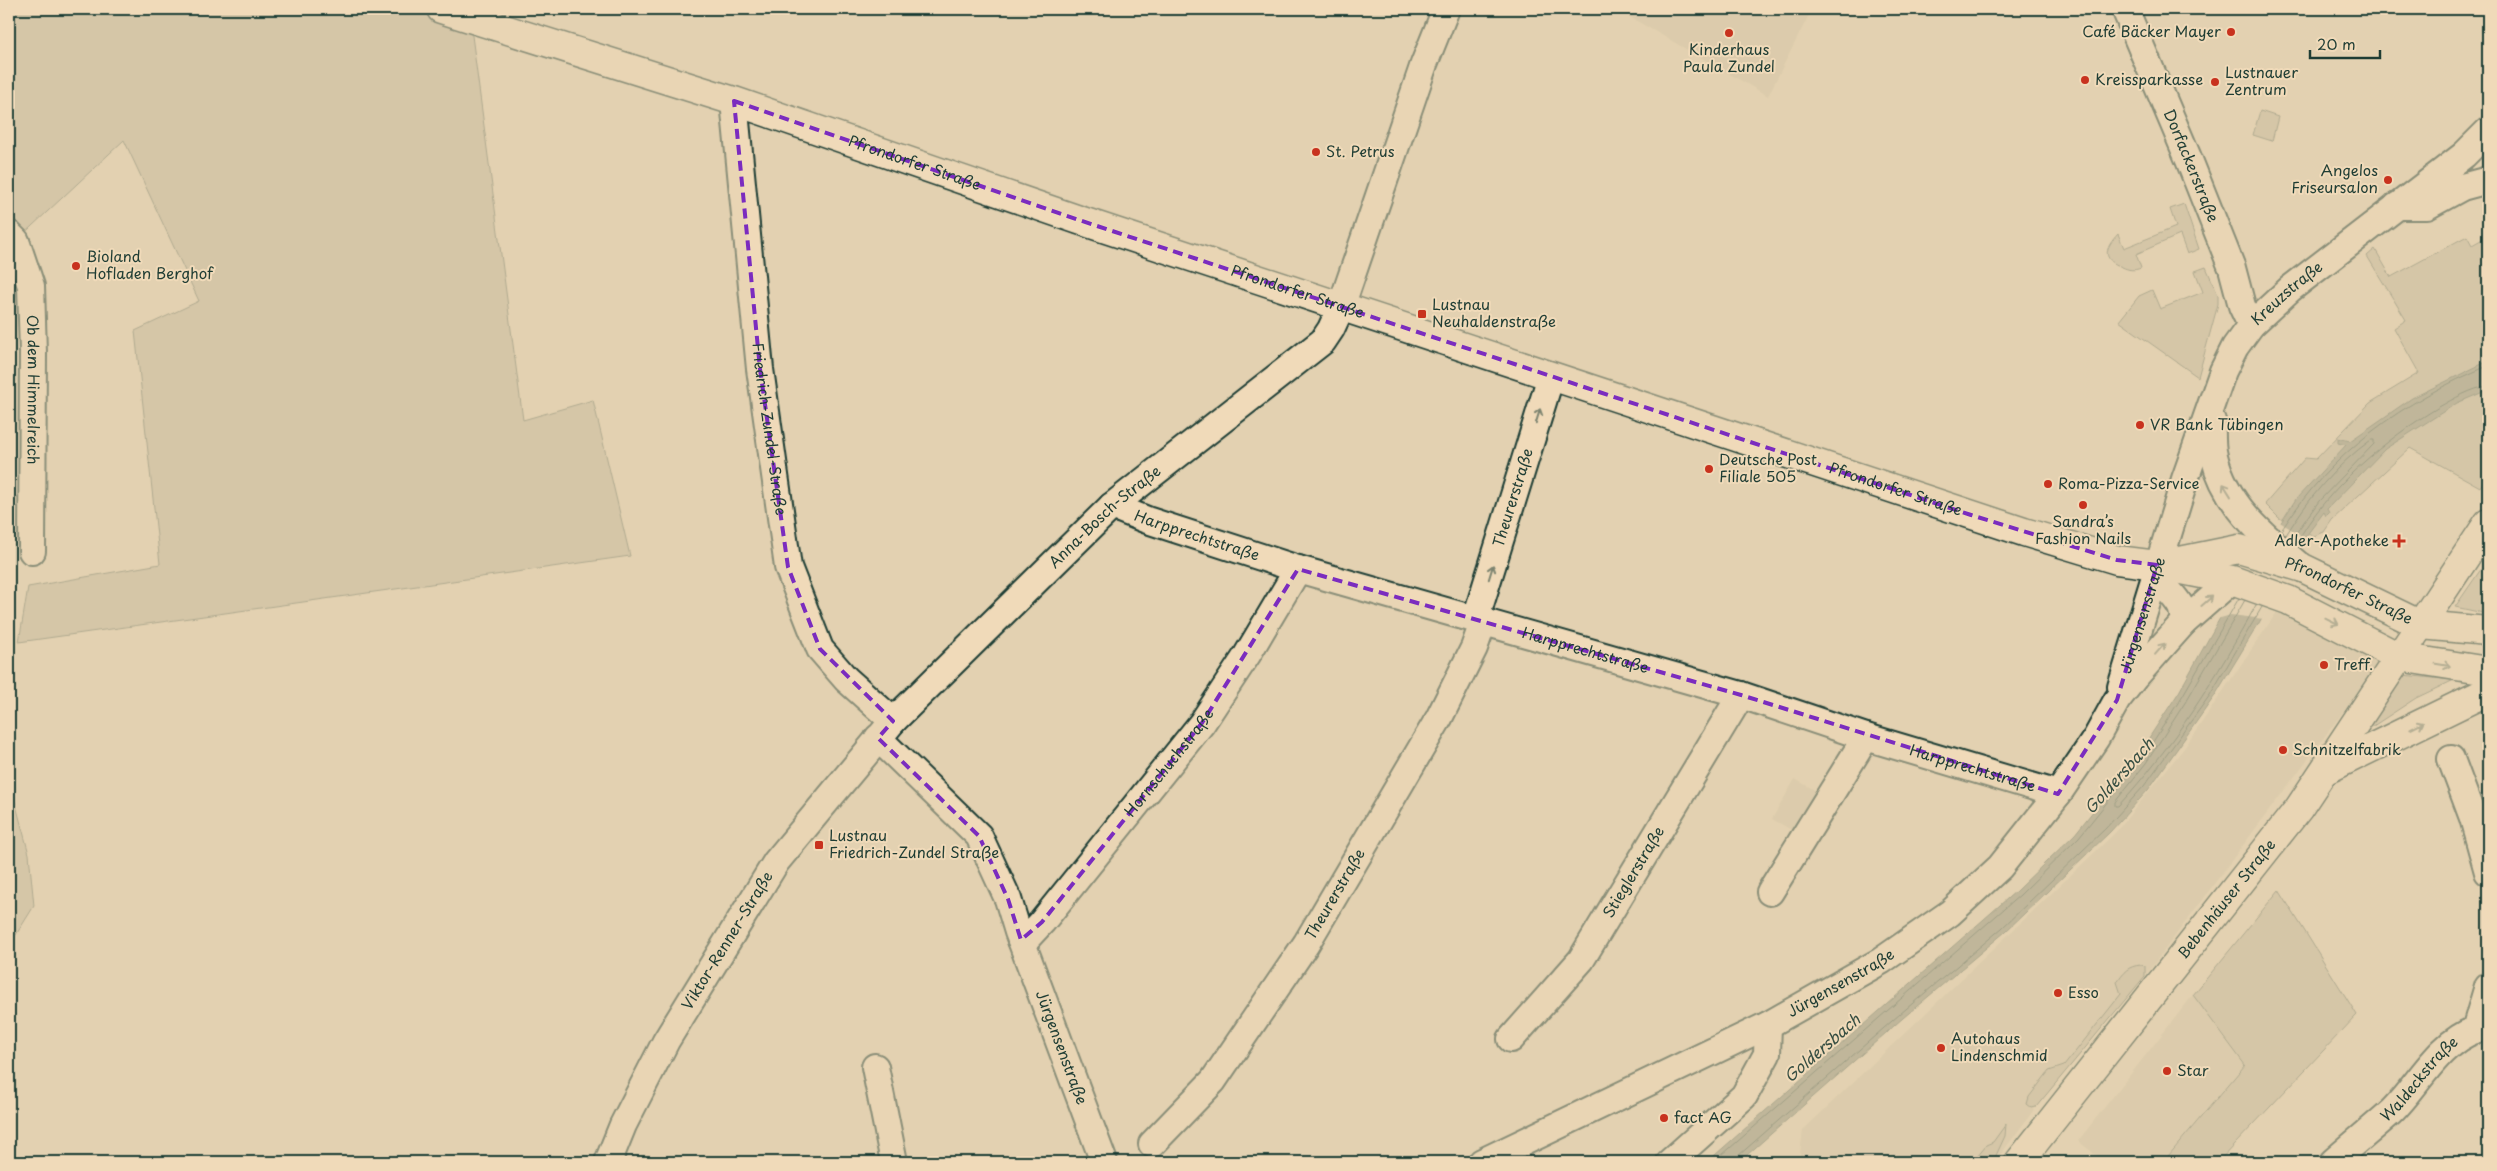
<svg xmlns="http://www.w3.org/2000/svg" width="2497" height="1171" font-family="'Playpen Sans',sans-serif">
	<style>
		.built { fill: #d2c4a6 }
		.green { fill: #c3b89c; stroke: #717a68 }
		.water { fill: #95967f; stroke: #667261 }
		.pier { fill: #e3d1b1 }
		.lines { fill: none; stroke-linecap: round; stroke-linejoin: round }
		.shore { stroke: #4e6152; stroke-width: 1 }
		.minor-casing { stroke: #1f3d34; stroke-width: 30 }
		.tertiary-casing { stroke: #1f3d34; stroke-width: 31 }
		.secondary-casing { stroke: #1f3d34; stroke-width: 31 }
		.minor { stroke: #f0dab9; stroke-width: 26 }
		.tertiary { stroke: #f0dab9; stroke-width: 28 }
		.secondary { stroke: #f0dab9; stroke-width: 28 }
		.oneway { stroke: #7d8470 }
		.marked { fill: none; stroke: #7b2cbf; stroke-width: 4; stroke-dasharray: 10 6; stroke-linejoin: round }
		.poi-dot { fill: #c8321e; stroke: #f0dab9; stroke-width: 2 }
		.labels { text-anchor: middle; stroke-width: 4; stroke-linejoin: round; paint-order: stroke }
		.poi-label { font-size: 15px; fill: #1f3d34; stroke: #f0dab9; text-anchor: start }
		.street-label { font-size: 15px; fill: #1f3d34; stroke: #f0dab9 }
		.water-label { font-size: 16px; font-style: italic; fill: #374f43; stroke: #f0dab9 }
	</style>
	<rect width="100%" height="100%" fill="#e3d1b1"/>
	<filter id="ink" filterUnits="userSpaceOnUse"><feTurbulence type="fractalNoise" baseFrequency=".02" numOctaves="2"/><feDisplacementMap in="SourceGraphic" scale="10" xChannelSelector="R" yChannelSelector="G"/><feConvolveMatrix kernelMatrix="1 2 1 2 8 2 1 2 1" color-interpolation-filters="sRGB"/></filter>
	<g filter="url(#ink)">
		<g class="built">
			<path d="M 1616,9 L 1812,9 L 1768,96 Z"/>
			<path d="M 2279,609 L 2379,664 L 2145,976 L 2036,1107 L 1995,1162 L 1799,1162 L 1803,1130 L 2115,833 L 2185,747 Z"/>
			<path d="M 1795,779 L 1829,798 L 1804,837 L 1772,819 Z"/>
			<path d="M 2193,995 L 2245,1065 L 2162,1162 L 2105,1162 L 2078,1141 Z"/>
		</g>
		<g class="green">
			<path d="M 9,9 L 456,9 L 469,13 L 523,420 L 593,400 L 630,556 L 19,642 L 28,587 L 160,564 L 135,331 L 199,301 L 124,140 L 16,241 L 9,234 Z"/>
			<path d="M 2260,111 L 2278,117 L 2272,141 L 2253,135 Z"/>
			<path d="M 2184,204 L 2199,249 L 2187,254 L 2180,235 L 2136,254 L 2141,268 C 2133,271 2129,270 2122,267 C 2101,259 2105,248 2118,234 L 2124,248 L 2176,227 L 2170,209 Z"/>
			<path d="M 2467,236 L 2472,245 L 2488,236 L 2488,474 L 2480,487 L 2410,448 L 2332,520 L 2324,532 L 2314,536 L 2279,518 L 2265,504 L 2305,458 L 2316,459 L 2370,403 L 2419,373 L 2394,328 L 2406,320 L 2367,256 L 2375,249 L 2391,277 Z"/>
			<path d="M 2206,267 L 2218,295 L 2218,304 L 2198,377 L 2119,321 L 2139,296 L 2152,290 L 2160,309 L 2203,292 L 2195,271 Z"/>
			<path d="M 2488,559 L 2488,614 L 2455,607 Z"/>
			<path d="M 2402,675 L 2454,680 L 2416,698 L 2361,734 Z"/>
			<path d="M 9,779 L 29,854 L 34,906 L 9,946 Z"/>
			<path d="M 2279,890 L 2357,1015 L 2218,1162 L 2163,1162 L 2245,1065 L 2193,995 Z"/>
			<path d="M 2141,965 L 2145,966 L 2145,976 L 2036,1107 L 2032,1108 L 2027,1104 L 2029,1097 L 2049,1071 L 2064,1066 L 2121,994 L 2117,982 C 2123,972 2128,966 2141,965 Z"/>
			<path d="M 2006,1124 L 2005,1136 L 1993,1162 L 1972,1162 L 1986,1145 L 1993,1142 Z"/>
		</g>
		<path class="water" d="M 2488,361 L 2488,390 L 2457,403 L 2385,449 L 2327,509 L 2329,513 L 2326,516 L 2324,512 L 2306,536 L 2259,623 L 2214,697 L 2148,790 L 2110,832 L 2005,932 L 1903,1018 L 1739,1162 L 1707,1162 L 2016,891 L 2075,834 L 2137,756 L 2179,692 L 2220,618 L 2296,499 L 2346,445 L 2338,443 L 2338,438 L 2350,441 L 2412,398 Z"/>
		<path class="pier" d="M 2278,521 L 2307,539 L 2264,619 L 2231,615 L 2217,619 Z"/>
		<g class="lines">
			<g class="shore">
				<path d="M 2281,531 C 2330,453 2404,400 2488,366"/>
				<path d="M 2286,535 C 2308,499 2336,465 2371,440 L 2374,440 L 2374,444 L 2319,501 L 2291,540"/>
				<path d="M 2296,544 C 2326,488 2386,439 2439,407 C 2453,399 2472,388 2488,386"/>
				<path d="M 2245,600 L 2188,698 L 2146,763 L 2115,802 L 2115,806 L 2118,806 C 2173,747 2218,675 2256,605"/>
				<path d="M 1714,1162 L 2020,895 L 2079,837 L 2142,759 L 2183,695 L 2239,598"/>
				<path d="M 1736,1162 L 1738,1156 L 1900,1014 L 2002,928 L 2106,828 L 2144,786 L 2210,695 L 2262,607"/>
			</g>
			<g class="minor-casing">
				<g id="minor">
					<path id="s1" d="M 2125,9 L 2189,160 L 2232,268 L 2242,306 L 2251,325"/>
					<path id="s2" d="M 734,101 L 760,369 L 788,567 L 820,649 L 846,679 L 893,721"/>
					<path d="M 2397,206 L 2427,206 L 2462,187 L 2488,180"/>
					<path id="s3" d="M 9,234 L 16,241 L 31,286 L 33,353 L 32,551"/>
					<path d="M 2212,421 C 2212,432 2211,445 2214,456 C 2226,506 2264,536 2302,568"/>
					<path id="s4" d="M 1112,506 L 1147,520 L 1298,569 L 1741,695 L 1866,737 L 2058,794"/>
					<path d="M 2157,565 C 2160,574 2163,583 2169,591 C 2178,602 2185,608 2183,623"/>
					<path id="s5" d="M 1476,618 L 1551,376"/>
					<path id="s6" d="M 2121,687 L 2185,479 L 2223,371 L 2235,347 L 2251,325 L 2290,289 L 2464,155 L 2488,131"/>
					<path id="s7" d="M 878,738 L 979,836 L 1008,899 L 1018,932 L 1104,1162"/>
					<path d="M 2451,759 L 2473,818 L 2488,872"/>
					<path d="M 1770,892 L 1866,737"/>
					<path id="s8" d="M 1021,940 L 1028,937 L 1042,922 L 1202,723 L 1247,655 L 1298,569"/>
					<path d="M 2475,1030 L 2488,986"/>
					<path id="s9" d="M 1511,1039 L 1581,960 L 1741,695"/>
					<path d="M 875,1067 L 894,1162"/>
					<path id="s10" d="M 1152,1144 L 1213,1081 L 1306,944 L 1439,718 L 1474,648 L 1484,620"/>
					<path id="s11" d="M 608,1162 L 623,1125 L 666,1041 L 776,862 L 893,721 L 1112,506 L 1323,341 L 1331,329 L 1341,307 L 1424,64 L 1446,9"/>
					<path id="s12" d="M 1482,1162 L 1768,1025 L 1881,961 L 1950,913 L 2000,867 L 2058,794 L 2096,738 L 2117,700 L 2135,677 L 2183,623 L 2232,580"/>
					<path d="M 1670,1162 L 1744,1096 L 1767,1054 L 1768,1025"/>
					<path id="s13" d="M 2333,1162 C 2352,1145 2372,1129 2391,1112 C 2418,1086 2438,1043 2475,1030"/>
				</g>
			</g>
			<g class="tertiary-casing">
				<g id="tertiary">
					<path id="s14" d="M 441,9 L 734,101 L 1079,220 L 2024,532 L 2117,560 L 2157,565 L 2232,580 L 2288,600 L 2399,657"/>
					<path id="s15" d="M 2170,563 L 2239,549 L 2303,568 L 2421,625"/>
				</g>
			</g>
			<g class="secondary-casing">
				<g id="secondary">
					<path d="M 2421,625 L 2488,631"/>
					<path d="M 2399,657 L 2488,671"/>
					<path d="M 2326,770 L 2488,691"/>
					<path id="s16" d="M 2019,1162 L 2299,808 L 2488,523"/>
				</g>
			</g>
			<use href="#minor" class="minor"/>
			<use href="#tertiary" class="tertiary"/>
			<use href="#secondary" class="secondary"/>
		</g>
		<defs><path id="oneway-shaft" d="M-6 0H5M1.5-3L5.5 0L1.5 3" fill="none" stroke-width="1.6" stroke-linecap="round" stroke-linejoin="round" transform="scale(1.25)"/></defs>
		<g class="oneway">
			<use href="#oneway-shaft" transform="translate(1538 416) rotate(-73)"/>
			<use href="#oneway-shaft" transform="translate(2227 490) rotate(-122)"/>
			<use href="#oneway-shaft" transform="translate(1491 572) rotate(-73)"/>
			<use href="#oneway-shaft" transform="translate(2207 601) rotate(-41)"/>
			<use href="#oneway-shaft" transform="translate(2332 621) rotate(26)"/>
			<use href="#oneway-shaft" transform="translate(2160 649) rotate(-49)"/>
			<use href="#oneway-shaft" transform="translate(2443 665) rotate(10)"/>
			<use href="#oneway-shaft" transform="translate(2417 726) rotate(-27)"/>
		</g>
	</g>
	<path d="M0 0H2497V1171H0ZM 734,101 L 1079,220 L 1971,515 L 2117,560 L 2157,565 L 2117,700 L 2058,794 L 1741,695 L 1298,569 L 1202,723 L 1042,922 L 1021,940 L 1008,899 L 979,836 L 878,738 L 893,721 L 820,649 L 788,567 L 760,369 Z" fill="#e3d1b1" fill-opacity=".55" fill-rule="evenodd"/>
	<path class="marked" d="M 734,101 L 1079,220 L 1971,515 L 2117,560 L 2157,565 L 2117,700 L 2058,794 L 1741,695 L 1298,569 L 1202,723 L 1042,922 L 1021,940 L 1008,899 L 979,836 L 878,738 L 893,721 L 820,649 L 788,567 L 760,369 Z"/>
	<g class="poi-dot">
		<circle cx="2231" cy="32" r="5"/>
		<circle cx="1729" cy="33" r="5"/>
		<circle cx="2085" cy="80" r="5"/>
		<circle cx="2215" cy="82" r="5"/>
		<circle cx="1316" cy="152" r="5"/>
		<circle cx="2388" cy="180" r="5"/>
		<circle cx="76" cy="266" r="5"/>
		<rect x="1417" y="309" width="10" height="10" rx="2.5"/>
		<circle cx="2140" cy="425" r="5"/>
		<circle cx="1709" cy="469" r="5"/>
		<circle cx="2048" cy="484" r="5"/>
		<circle cx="2083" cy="505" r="5"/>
		<path d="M2396.5 533.5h5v5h5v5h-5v5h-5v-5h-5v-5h5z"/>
		<circle cx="2324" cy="665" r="5"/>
		<circle cx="2283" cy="750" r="5"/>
		<rect x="814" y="840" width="10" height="10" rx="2.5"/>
		<circle cx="2058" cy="993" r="5"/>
		<circle cx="1941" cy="1048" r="5"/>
		<circle cx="2167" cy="1071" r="5"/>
		<circle cx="1664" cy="1118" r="5"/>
	</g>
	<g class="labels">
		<g class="poi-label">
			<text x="2221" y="37" text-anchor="end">Café Bäcker Mayer</text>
			<text x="1729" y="55" text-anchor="middle">Kinderhaus<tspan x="1729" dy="17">Paula Zundel</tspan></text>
			<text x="2225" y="78">Lustnauer<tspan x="2225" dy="17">Zentrum</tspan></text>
			<text x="2095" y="85">Kreissparkasse</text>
			<text x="1326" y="157">St. Petrus</text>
			<text x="2378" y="176" text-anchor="end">Angelos<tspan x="2378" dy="17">Friseursalon</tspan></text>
			<text x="86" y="262">Bioland<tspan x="86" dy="17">Hofladen Berghof</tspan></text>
			<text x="1432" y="310">Lustnau<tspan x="1432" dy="17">Neuhaldenstraße</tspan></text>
			<text x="2150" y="430">VR Bank Tübingen</text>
			<text x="1719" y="465">Deutsche Post<tspan x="1719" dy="17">Filiale 505</tspan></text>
			<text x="2058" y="489">Roma-Pizza-Service</text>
			<text x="2083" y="527" text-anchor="middle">Sandra’s<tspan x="2083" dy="17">Fashion Nails</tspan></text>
			<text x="2389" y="546" text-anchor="end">Adler-Apotheke</text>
			<text x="2334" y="670">Treff.</text>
			<text x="2293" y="755">Schnitzelfabrik</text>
			<text x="829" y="841">Lustnau<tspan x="829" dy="17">Friedrich-Zundel Straße</tspan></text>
			<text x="2068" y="998">Esso</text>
			<text x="1951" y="1044">Autohaus<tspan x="1951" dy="17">Lindenschmid</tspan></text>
			<text x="2177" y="1076">Star</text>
			<text x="1674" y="1123">fact AG</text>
		</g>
		<g class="street-label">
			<text dy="5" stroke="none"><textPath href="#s14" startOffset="498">Pfrondorfer Straße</textPath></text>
			<text dy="5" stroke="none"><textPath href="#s1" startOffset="170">Dorfackerstraße</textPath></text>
			<text dy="5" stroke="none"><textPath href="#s14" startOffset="902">Pfrondorfer Straße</textPath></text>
			<text dy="5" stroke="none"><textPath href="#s6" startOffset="434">Kreuzstraße</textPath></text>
			<text dy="5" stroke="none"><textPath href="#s3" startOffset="161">Ob dem Himmelreich</textPath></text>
			<text dy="5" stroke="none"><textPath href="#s2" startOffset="330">Friedrich-Zundel-Straße</textPath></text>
			<text dy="5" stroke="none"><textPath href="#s14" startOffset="1532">Pfrondorfer Straße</textPath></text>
			<text dy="5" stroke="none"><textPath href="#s5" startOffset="126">Theurerstraße</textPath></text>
			<text dy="5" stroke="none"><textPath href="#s11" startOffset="822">Anna-Bosch-Straße</textPath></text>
			<text dy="5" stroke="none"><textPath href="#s4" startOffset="90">Harpprechtstraße</textPath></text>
			<text dy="5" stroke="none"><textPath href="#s15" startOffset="188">Pfrondorfer Straße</textPath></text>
			<text dy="5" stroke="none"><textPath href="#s6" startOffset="75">Jürgensenstraße</textPath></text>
			<text dy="5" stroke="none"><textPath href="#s4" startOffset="495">Harpprechtstraße</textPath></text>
			<text dy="5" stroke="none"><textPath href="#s8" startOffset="232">Hornschuchstraße</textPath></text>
			<text dy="5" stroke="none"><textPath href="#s4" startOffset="900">Harpprechtstraße</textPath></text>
			<text dy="5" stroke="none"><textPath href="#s9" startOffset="208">Stieglerstraße</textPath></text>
			<text dy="5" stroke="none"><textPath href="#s10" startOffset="311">Theurerstraße</textPath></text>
			<text dy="5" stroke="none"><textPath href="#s16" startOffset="335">Bebenhäuser Straße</textPath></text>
			<text dy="5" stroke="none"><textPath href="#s11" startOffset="252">Viktor-Renner-Straße</textPath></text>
			<text dy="5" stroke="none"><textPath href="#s12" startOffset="401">Jürgensenstraße</textPath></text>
			<text dy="5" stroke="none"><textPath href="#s7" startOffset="368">Jürgensenstraße</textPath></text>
			<text dy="5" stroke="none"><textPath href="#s13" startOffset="120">Waldeckstraße</textPath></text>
		</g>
		<g class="water-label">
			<text transform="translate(2119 776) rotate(-48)" y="6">Goldersbach</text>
			<text transform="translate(1822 1048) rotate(-41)" y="6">Goldersbach</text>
		</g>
	</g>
	<rect width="2497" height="1171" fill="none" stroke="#f0dab9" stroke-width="30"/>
	<rect x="15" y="15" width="2467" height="1141" fill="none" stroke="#1f3d34" stroke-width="2" filter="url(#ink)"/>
	<path d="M2310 50v8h70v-8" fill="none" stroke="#1f3d34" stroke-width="2.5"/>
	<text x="2317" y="50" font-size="15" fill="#1f3d34" stroke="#f0dab9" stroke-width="4" paint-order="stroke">20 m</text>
</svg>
